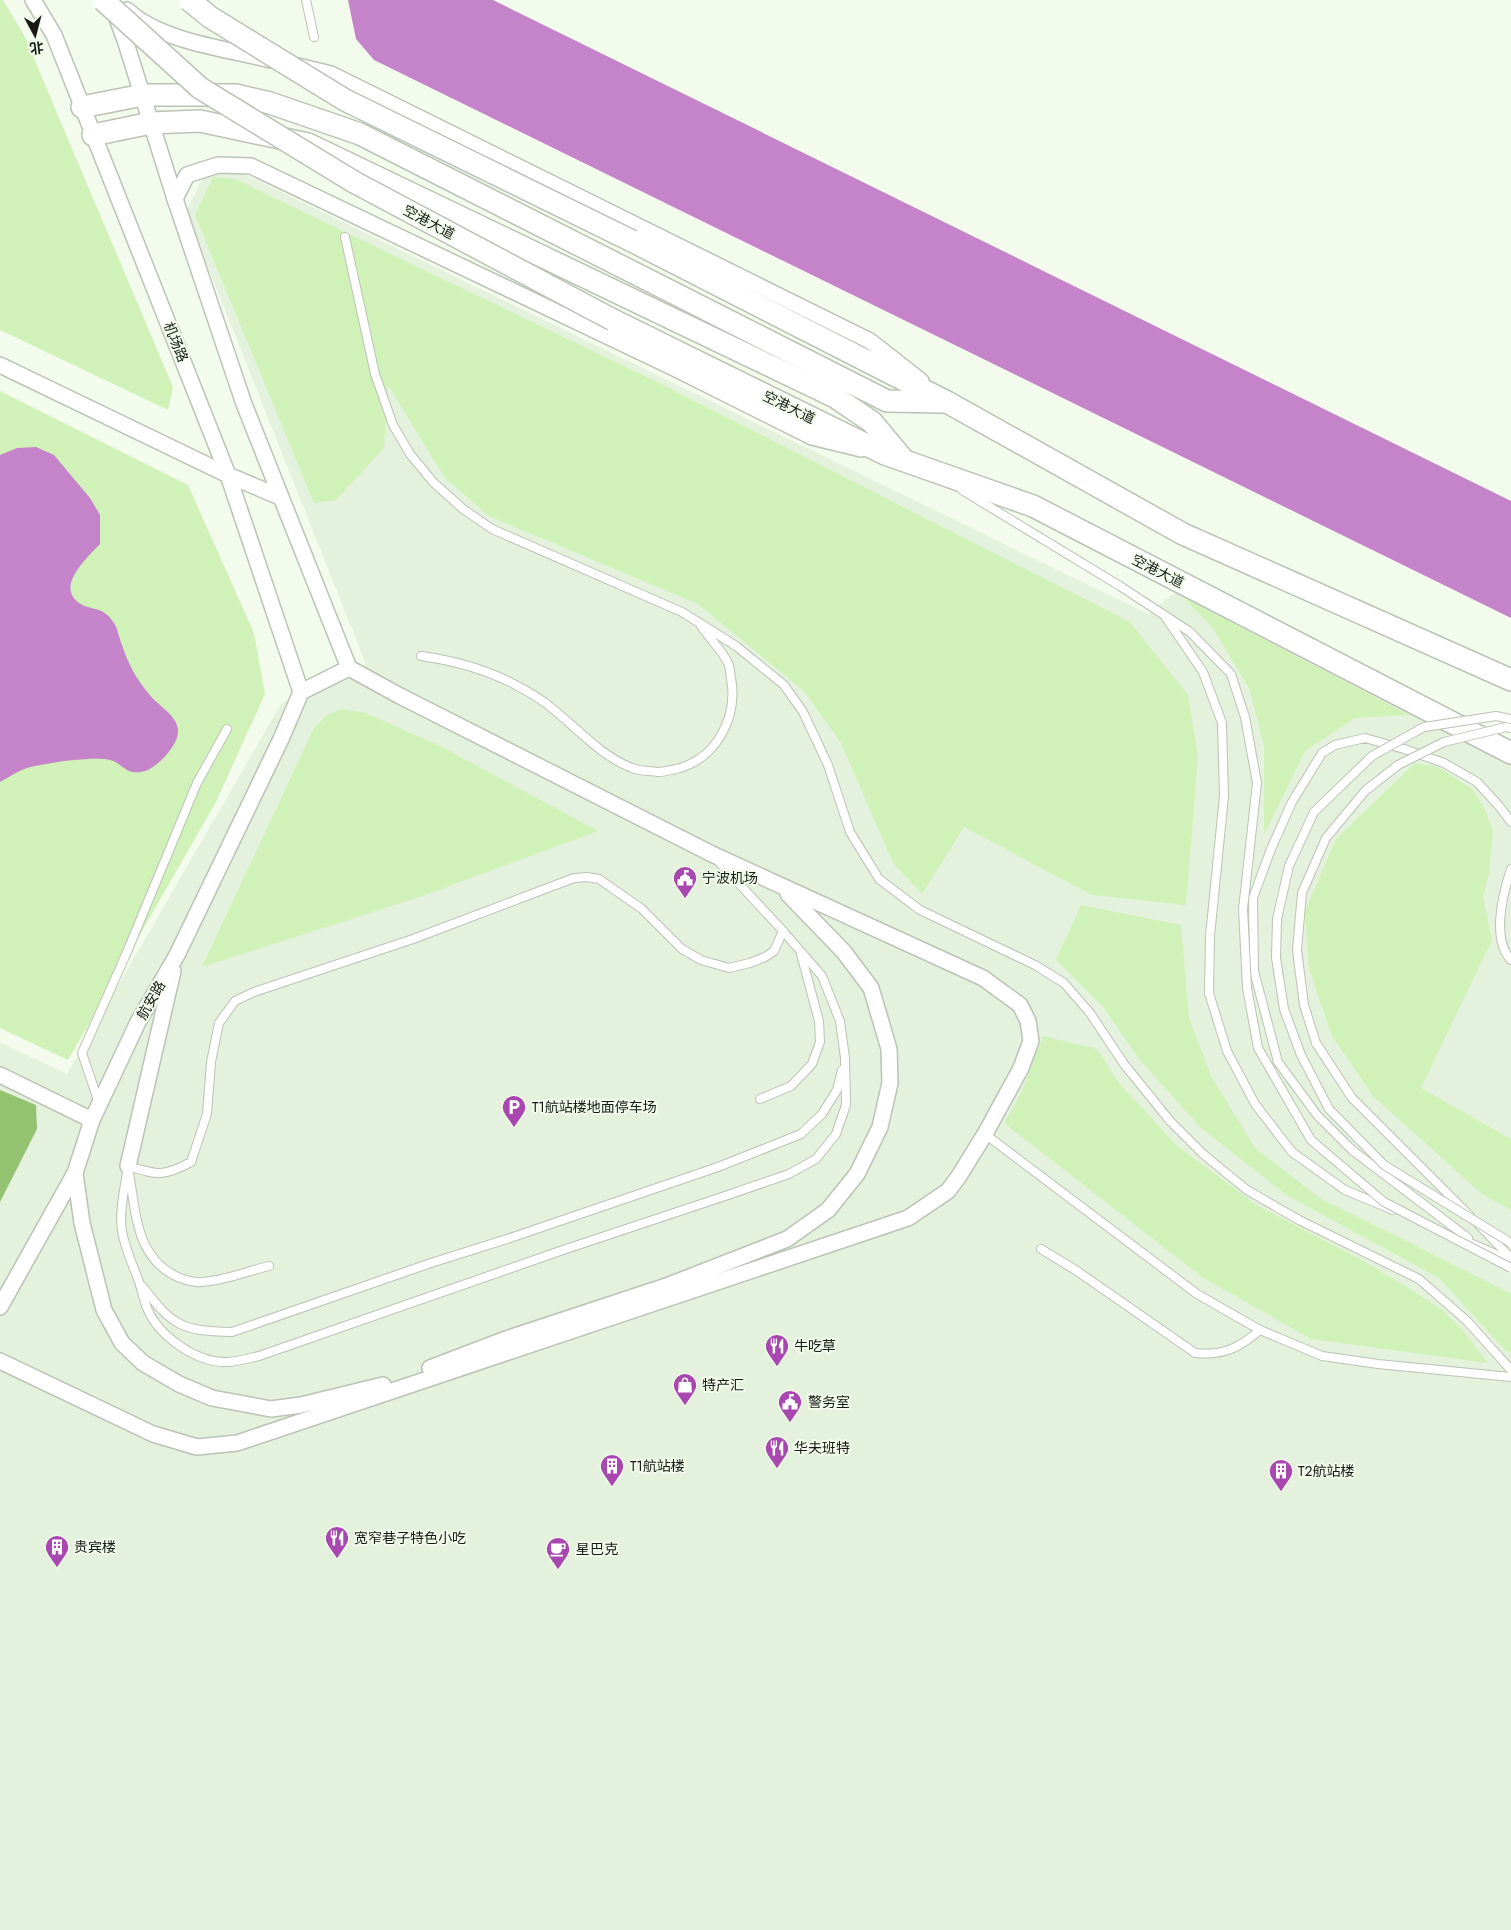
<svg xmlns="http://www.w3.org/2000/svg" width="1511" height="1930" font-family="Jost,'Noto Sans SC',sans-serif">
	<style>
		.built { fill: #e4f1dc }
		.green { fill: #d0f2b8 }
		.forest { fill: #93c270 }
		.water { fill: #c584c9 }
		.lines { fill: none; stroke-linecap: round; stroke-linejoin: round }
		.service-casing { stroke: #bac3b5; stroke-width: 10 }
		.minor-casing { stroke: #bac3b5; stroke-width: 18 }
		.secondary-casing { stroke: #bac3b5; stroke-width: 24 }
		.service { stroke: #fff; stroke-width: 8 }
		.minor { stroke: #fff; stroke-width: 15 }
		.secondary { stroke: #fff; stroke-width: 21 }
		.service-bridge-casing { stroke: #bac3b5; stroke-width: 10; stroke-linecap: butt }
		.secondary-bridge-casing { stroke: #bac3b5; stroke-width: 24; stroke-linecap: butt }
		.service-bridge { stroke: #fff; stroke-width: 8 }
		.secondary-bridge { stroke: #fff; stroke-width: 21 }
		.labels { text-anchor: middle; stroke-width: 4; stroke-linejoin: round; paint-order: stroke }
		.street-label { font-size: 14px; fill: #171a15; stroke: #f2fbec }
		.poi-label { font-size: 14px; fill: #171a15; stroke: #f2fbec; text-anchor: start }
	</style>
	<rect width="100%" height="100%" fill="#f2fbec"/>
	<path class="built" d="M 206,172 L 242,173 L 1148,614 L 1182,587 L 1511,754 L 1511,1930 L 0,1930 L 0,1042 L 67,1074 L 281,704 L 366,664 L 186,212 Z"/>
	<g class="green">
		<path d="M 0,0 L 3,0 L 24,35 L 173,387 L 168,410 L 0,330 Z"/>
		<path d="M 213,177 L 235,179 L 659,383 L 1130,622 L 1188,695 L 1198,757 L 1186,905 L 1092,895 L 964,827 L 922,894 L 893,863 L 841,743 L 804,691 L 698,604 L 489,516 L 445,478 L 388,385 L 384,448 L 336,500 L 314,503 L 195,215 Z"/>
		<path d="M 0,391 L 188,485 L 254,633 L 265,694 L 216,802 L 68,1060 L 0,1028 Z"/>
		<path d="M 1184,598 L 1409,715 L 1355,718 L 1305,751 L 1264,835 L 1264,746 L 1250,690 L 1213,628 Z"/>
		<path d="M 342,709 L 366,713 L 442,747 L 598,831 L 419,897 L 202,967 L 314,728 L 327,715 Z"/>
		<path d="M 1415,763 L 1438,767 L 1472,789 L 1485,809 L 1493,831 L 1489,874 L 1483,897 L 1492,940 L 1421,1088 L 1511,1139 L 1511,1210 L 1482,1194 L 1373,1096 L 1332,1036 L 1309,969 L 1305,911 L 1336,839 Z"/>
		<path d="M 1081,905 L 1181,925 L 1189,1018 L 1211,1076 L 1255,1148 L 1321,1199 L 1395,1235 L 1511,1294 L 1511,1353 L 1506,1351 L 1439,1278 L 1288,1196 L 1201,1128 L 1140,1060 L 1104,1008 L 1056,960 Z"/>
		<path d="M 1043,1036 L 1097,1049 L 1119,1083 L 1177,1146 L 1258,1206 L 1360,1259 L 1410,1289 L 1442,1310 L 1463,1331 L 1488,1363 L 1311,1339 L 1202,1277 L 1004,1123 L 1022,1091 Z"/>
	</g>
	<path class="forest" d="M 0,1090 L 36,1105 L 37,1129 L 0,1202 Z"/>
	<g class="water">
		<path d="M 348,0 L 493,0 L 1511,501 L 1511,618 L 374,60 L 356,39 Z"/>
		<path d="M 36,447 L 54,455 L 90,498 L 100,515 L 100,544 C 88,557 55,586 79,603 C 90,611 103,605 114,623 C 118,629 119,638 122,645 C 128,663 136,679 149,694 C 158,706 179,716 178,732 C 178,745 158,767 145,771 C 125,776 124,764 110,760 C 94,756 44,763 27,768 C 18,771 9,777 0,782 L 0,455 L 17,448 Z"/>
	</g>
	<g class="lines">
		<g class="service-casing">
			<g id="service">
				<path d="M 306,0 L 314,37"/>
				<path d="M 345,237 L 375,374 L 393,425 L 410,454 L 433,482 L 463,509 L 492,529 L 682,612 L 736,646 L 784,685 L 803,712 L 828,765 L 850,832 L 879,879 L 920,910 L 1035,965 L 1064,983 L 1090,1013 L 1124,1064 L 1170,1121 L 1203,1154 L 1247,1190 L 1299,1220 L 1419,1279 L 1467,1321 L 1511,1370"/>
				<path d="M 962,490 L 1120,586 L 1190,632 L 1231,674 L 1245,717 L 1257,783"/>
				<path d="M 1164,615 L 1203,672 L 1222,723 L 1224,796 L 1210,936 L 1209,993 L 1227,1051 L 1255,1104 L 1292,1152 L 1345,1190 L 1393,1210"/>
				<path d="M 421,656 C 465,662 507,676 544,702 C 573,723 598,755 632,768 C 639,771 650,771 658,772 C 664,772 670,770 676,769 C 717,759 738,717 731,678 C 730,673 730,667 728,663 C 722,650 709,638 701,626"/>
				<path d="M 1511,869 C 1503,893 1491,939 1511,960"/>
				<path d="M 1316,1043 L 1352,1098 L 1470,1216"/>
				<path d="M 760,1099 L 791,1086 L 812,1064 L 820,1042 L 819,1021 L 801,954"/>
				<path d="M 99,1103 L 82,1053 L 127,952 L 197,783 L 227,729"/>
				<path d="M 985,1134 L 1197,1294 L 1260,1330 L 1322,1356 L 1378,1364 L 1511,1377"/>
				<path d="M 128,1166 C 125,1187 119,1210 122,1231 C 125,1249 133,1265 139,1282 C 142,1291 144,1300 147,1308 C 159,1337 198,1364 229,1362 C 239,1361 250,1358 259,1356 L 563,1250 L 725,1196 L 789,1174 L 816,1159 L 836,1134 L 846,1105 L 845,1058 L 840,1021 L 822,976 L 783,931 L 719,862"/>
				<path d="M 128,1166 C 158,1175 163,1177 191,1162 L 207,1114 L 211,1062 L 219,1023 L 235,1001 L 254,992 L 413,939 L 574,878 L 587,877 L 599,879 L 642,909 L 682,949 L 701,960 L 729,968 L 750,963 L 765,957 L 774,951 L 783,931"/>
				<path d="M 129,1173 C 136,1213 136,1260 180,1278 C 186,1280 195,1283 202,1282 C 224,1281 248,1271 269,1266"/>
				<path d="M 1478,1224 L 1511,1258"/>
				<path d="M 1459,1238 L 1511,1261"/>
				<path d="M 1468,1238 L 1352,1150 L 1317,1115 L 1278,1062 L 1254,971 L 1253,898 L 1271,849 L 1292,802 L 1322,753 L 1335,745 L 1365,738 L 1404,749 L 1444,763 L 1477,782 L 1499,806 L 1511,822"/>
				<path d="M 1041,1249 L 1077,1271 L 1195,1353 C 1223,1356 1239,1348 1260,1330"/>
				<path d="M 142,1286 C 173,1326 181,1331 232,1332 L 431,1263 L 513,1237 L 718,1167 L 801,1134 L 822,1114 L 837,1090 L 842,1070"/>
			</g>
		</g>
		<g class="minor-casing">
			<g id="minor">
				<path d="M 33,0 L 54,35 L 228,475 L 301,692"/>
				<path d="M 127,10 C 159,41 227,49 271,60"/>
				<path d="M 115,13 L 125,40 L 175,199 L 244,404 L 349,668"/>
				<path d="M 298,66 L 331,74 L 870,341 L 921,381"/>
				<path d="M 175,199 L 187,175 L 218,165 L 251,166 L 676,369 L 812,437 L 861,449"/>
				<path d="M 0,365 L 228,475 L 280,497"/>
				<path d="M 0,1075 L 92,1120"/>
				<path d="M 128,1166 L 173,971"/>
				<path d="M 75,1173 L 82,1223 L 104,1310 L 122,1343 L 143,1363 L 179,1384 L 212,1398 L 271,1409 L 301,1405 L 383,1385"/>
				<path d="M 0,1307 L 75,1173 L 92,1120 L 138,1022 L 177,955 L 281,739 L 301,692"/>
				<path d="M 0,1361 L 153,1434 L 197,1447 L 237,1443 L 908,1218 L 948,1191 L 959,1176 L 985,1134 L 1021,1068 L 1031,1041 L 1028,1021 L 1020,1005 L 983,978 L 712,854 L 400,696 L 349,668 L 301,692"/>
				<path d="M 430,1368 L 506,1339 L 669,1285 L 787,1239 L 828,1210 L 857,1174 L 880,1127 L 890,1083 L 889,1049 L 871,988 L 844,952 L 788,894"/>
			</g>
		</g>
		<g class="secondary-casing">
			<g id="secondary">
				<path d="M 82,107 L 143,95 L 236,95 L 270,103 L 360,134 L 887,401 L 942,402"/>
				<path d="M 93,135 L 151,123 L 200,121 L 308,144 L 835,397 L 872,422 L 902,458"/>
				<path d="M 632,241 L 947,402 L 1183,534 L 1511,680"/>
				<path d="M 613,320 L 885,454 L 1033,506 L 1511,753"/>
			</g>
		</g>
		<use href="#service" class="service"/>
		<use href="#minor" class="minor"/>
		<use href="#secondary" class="secondary"/>
		<g class="service-bridge-casing">
			<g id="service-bridge">
				<path d="M 1511,719 L 1496,716 L 1424,727 L 1372,756 L 1314,812 L 1289,866 L 1277,919 L 1276,958 L 1284,1009 L 1301,1055 L 1329,1109 L 1384,1165 L 1511,1243"/>
				<path d="M 1257,783 L 1243,909 L 1247,988 L 1258,1048 L 1311,1140 L 1384,1202 L 1511,1268"/>
				<path d="M 1316,1043 L 1304,1005 L 1297,950 L 1302,893 L 1326,838 L 1365,791 L 1398,765 L 1444,742 L 1506,727 L 1511,728"/>
			</g>
		</g>
		<g class="secondary-bridge-casing">
			<g id="secondary-bridge">
				<path d="M 103,0 L 200,88 L 354,182 L 613,320"/>
				<path d="M 189,0 L 210,17 L 345,100 L 632,241"/>
			</g>
		</g>
		<use href="#service-bridge" class="service-bridge"/>
		<use href="#secondary-bridge" class="secondary-bridge"/>
	</g>
	<defs>
		<g id="civic-pin" transform="scale(1.25)"><path d="M0 17L-7.5 6A9.5 9.5 0 1 1 7.5 6Z" fill="#a847af" stroke="#f2fbec"/><path d="M-.6-6.5H3V-4.5H.6V-3L4-1V1h2V6H-6V1h2V-1L-.6-3ZM-1.2 2.5V6h2.4V2.5Z" fill="#fff"/></g>
		<g id="parking-pin" transform="scale(1.25)"><path d="M0 17L-7.5 6A9.5 9.5 0 1 1 7.5 6Z" fill="#a847af" stroke="#f2fbec"/><path d="M-3.5-5.5H1a3.5 3.5 0 0 1 0 7H-1V5.5H-3.5ZM-1-3.4V-.6H.8a1.4 1.4 0 0 0 0-2.8Z" fill="#fff"/></g>
		<g id="restaurant-pin" transform="scale(1.25)"><path d="M0 17L-7.5 6A9.5 9.5 0 1 1 7.5 6Z" fill="#a847af" stroke="#f2fbec"/><path d="M-5-6h1v4h1v-4h1v4h1v-4h1v5L-1.5 .5V6h-2V.5L-5-1ZM5-6V6H3V1.5H1.5Q1.5-4 5-6Z" fill="#fff"/></g>
		<g id="shop-pin" transform="scale(1.25)"><path d="M0 17L-7.5 6A9.5 9.5 0 1 1 7.5 6Z" fill="#a847af" stroke="#f2fbec"/><path d="M-5-2.5h2.3a2.7 3.5 0 0 1 5.4 0H5L5.5 6h-11ZM-1.5-2.5h3a1.5 2.3 0 0 0-3 0Z" fill="#fff"/></g>
		<g id="building-pin" transform="scale(1.25)"><path d="M0 17L-7.5 6A9.5 9.5 0 1 1 7.5 6Z" fill="#a847af" stroke="#f2fbec"/><path d="M-4-6H4V6H1V3H-1V6H-4ZM-2.5-4.3h1.7v1.8h-1.7ZM.8-4.3h1.7v1.8H.8ZM-2.5-1h1.7V.8h-1.7ZM.8-1h1.7V.8H.8Z" fill="#fff"/></g>
		<g id="cafe-pin" transform="scale(1.25)"><path d="M0 17L-7.5 6A9.5 9.5 0 1 1 7.5 6Z" fill="#a847af" stroke="#f2fbec"/><path d="M-5.5-4.5H6V0H3Q3 3.5 0 3.5H-2.5Q-5.5 3.5-5.5 0ZM3-3.2v2h1.7v-2ZM-6 4.5H4V6H-6Z" fill="#fff"/></g>
	</defs>
	<g fill-rule="evenodd">
		<use href="#civic-pin" x="685" y="878"/>
		<use href="#parking-pin" x="514" y="1107"/>
		<use href="#restaurant-pin" x="777" y="1346"/>
		<use href="#shop-pin" x="685" y="1385"/>
		<use href="#civic-pin" x="790" y="1402"/>
		<use href="#restaurant-pin" x="777" y="1448"/>
		<use href="#building-pin" x="612" y="1466"/>
		<use href="#building-pin" x="1281" y="1471"/>
		<use href="#restaurant-pin" x="337" y="1538"/>
		<use href="#building-pin" x="57" y="1547"/>
		<use href="#cafe-pin" x="558" y="1549"/>
	</g>
	<g class="labels">
		<g class="street-label">
			<text transform="translate(429 222) rotate(28)" y="5">空港大道</text>
			<text transform="translate(176 342) rotate(68)" y="5">机场路</text>
			<text transform="translate(789 407) rotate(26)" y="5">空港大道</text>
			<text transform="translate(1158 571) rotate(27)" y="5">空港大道</text>
			<text transform="translate(151 1000) rotate(-60)" y="5">航安路</text>
		</g>
		<g class="poi-label">
			<text x="702" y="883">宁波机场</text>
			<text x="532" y="1112">T1航站楼地面停车场</text>
			<text x="794" y="1351">牛吃草</text>
			<text x="702" y="1390">特产汇</text>
			<text x="808" y="1407">警务室</text>
			<text x="794" y="1453">华夫班特</text>
			<text x="630" y="1471">T1航站楼</text>
			<text x="1298" y="1476">T2航站楼</text>
			<text x="354" y="1543">宽窄巷子特色小吃</text>
			<text x="74" y="1552">贵宾楼</text>
			<text x="576" y="1554">星巴克</text>
		</g>
	</g>
	<g transform="translate(35 35) rotate(173)" stroke="#f2fbec" stroke-width="4" paint-order="stroke">
	<path d="M0-4L9 19L0 12L-9 19Z" fill="#171a15"/>
	<text y="-8" font-size="14" font-weight="bold" text-anchor="middle" fill="#171a15">北</text>
	</g>
</svg>
